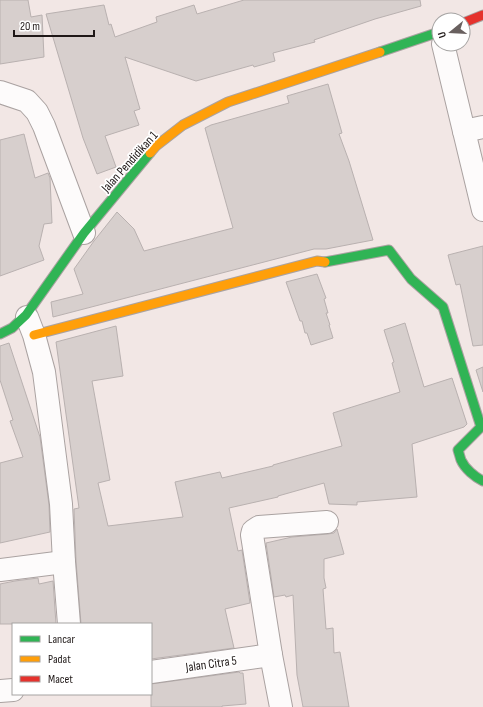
<svg xmlns="http://www.w3.org/2000/svg" width="483" height="707" font-family="'Sofia Sans Condensed',sans-serif">
	<style>
		.building { fill: #d7cfcd; stroke: #b9b1b0 }
		.lines { fill: none; stroke-linecap: round; stroke-linejoin: round }
		.street-casing { stroke: #aaa2a1; stroke-width: 24 }
		.fast-casing { stroke: #aaa2a1; stroke-width: 11 }
		.slow-casing { stroke: #aaa2a1; stroke-width: 11 }
		.jam-casing { stroke: #aaa2a1; stroke-width: 11 }
		.street { stroke: #fdfbfb; stroke-width: 22 }
		.fast { stroke: #30b455; stroke-width: 9 }
		.slow { stroke: #ff9f0a; stroke-width: 9 }
		.jam { stroke: #e5322d; stroke-width: 9 }
		.labels { text-anchor: middle; stroke-width: 3.5; stroke-linejoin: round; paint-order: stroke }
		.street-label { font-size: 13px; fill: #1f1817; stroke: #fff }
	</style>
	<rect width="100%" height="100%" fill="#f2e7e5"/>
	<g class="building">
		<path d="M 0,0 L 28,0 L 31,17 L 42,15 L 44,57 L 0,64 Z"/>
		<path d="M 244,0 L 420,0 L 421,6 L 375,19 L 314,40 L 315,42 L 273,53 L 275,61 L 254,67 L 253,65 L 196,81 L 125,57 L 140,109 L 134,111 L 139,125 L 105,136 L 116,167 L 97,174 L 83,138 L 46,14 L 104,5 L 109,25 L 111,24 L 115,37 L 157,22 L 156,17 L 194,5 L 197,14 Z"/>
		<path d="M 328,84 L 342,133 L 339,134 L 349,161 L 373,240 L 326,249 L 314,249 L 53,317 L 51,302 L 83,294 L 74,269 L 94,241 L 117,212 L 134,229 L 144,251 L 233,228 L 205,128 L 211,125 L 289,103 L 287,96 Z"/>
		<path d="M 24,134 L 35,178 L 48,173 L 50,178 L 52,223 L 44,224 L 39,246 L 44,260 L 0,276 L 0,140 Z"/>
		<path d="M 483,246 L 483,345 L 473,346 L 460,284 L 456,285 L 448,255 Z"/>
		<path d="M 317,274 L 326,298 L 324,299 L 328,313 L 326,313 L 330,325 L 329,325 L 333,338 L 311,345 L 307,333 L 305,333 L 302,321 L 300,321 L 286,282 Z"/>
		<path d="M 405,323 L 424,387 L 452,378 L 467,424 L 464,427 L 412,444 L 417,497 L 357,502 L 357,505 L 329,504 L 324,483 L 278,496 L 278,497 L 229,508 L 238,551 L 242,550 L 250,603 L 225,609 L 234,648 L 151,659 L 151,624 L 81,624 L 76,561 L 74,509 L 79,508 L 56,342 L 116,326 L 123,376 L 92,381 L 110,480 L 98,483 L 108,526 L 183,517 L 175,482 L 220,472 L 222,478 L 273,466 L 273,465 L 342,446 L 333,413 L 400,392 L 392,363 L 394,362 L 384,330 Z"/>
		<path d="M 9,343 L 40,437 L 49,505 L 50,532 L 0,543 L 0,463 L 23,457 L 10,421 L 13,420 L 0,380 L 0,346 Z"/>
		<path d="M 483,367 L 483,392 L 476,370 Z"/>
		<path d="M 337,529 L 344,554 L 324,559 L 324,578 L 326,588 L 323,589 L 326,629 L 333,628 L 334,653 L 340,652 L 349,707 L 303,707 L 297,675 L 293,595 L 286,597 L 285,595 L 274,597 L 266,543 L 292,537 L 328,534 L 334,533 Z"/>
		<path d="M 38,578 L 39,584 L 53,581 L 56,624 L 0,624 L 0,584 L 15,581 Z"/>
		<path d="M 239,672 L 240,673 L 243,673 L 246,704 L 222,706 L 222,707 L 151,707 L 151,684 Z"/>
	</g>
	<g class="lines">
		<g class="street-casing">
			<g id="street">
				<path d="M 443,44 L 483,210"/>
				<path d="M 0,92 L 27,101 L 37,112 L 44,126 L 84,233"/>
				<path d="M 464,131 L 483,127"/>
				<path d="M 27,317 L 34,335 L 44,372 L 61,504 L 64,562 L 69,624"/>
				<path d="M 0,570 L 64,562"/>
				<path d="M 151,672 L 271,655"/>
				<path d="M 0,691 L 13,690"/>
				<path d="M 281,707 L 271,655 L 252,535 L 253,531 L 259,527 L 327,522"/>
			</g>
		</g>
		<g class="fast-casing">
			<g id="fast">
				<path d="M 380,52 L 439,32"/>
				<path d="M 325,262 L 389,250 L 411,279 L 443,307 L 481,427 L 458,450 C 459,453 460,457 461,460 C 465,469 475,477 483,481"/>
				<path d="M 0,334 L 12,328 L 26,315 L 84,233 L 150,153"/>
			</g>
		</g>
		<g class="slow-casing">
			<g id="slow">
				<path d="M 150,153 L 156,146 L 183,125 L 228,102 L 380,52"/>
				<path d="M 34,335 L 317,261 L 325,262"/>
			</g>
		</g>
		<g class="jam-casing">
			<path id="jam" d="M 463,23 L 483,15"/>
		</g>
		<use href="#street" class="street"/>
		<use href="#fast" class="fast"/>
		<use href="#slow" class="slow"/>
		<use href="#jam" class="jam"/>
	</g>
	<g class="labels">
		<g class="street-label">
			<text transform="translate(129 161) rotate(-48)" y="5">Jalan Pendidikan 1</text>
			<text transform="translate(211 663) rotate(-8)" y="5">Jalan Citra 5</text>
		</g>
	</g>
	<rect x="12" y="623" width="140" height="72" fill="#ffffff" stroke="#a5a3a2"/>
	<rect x="20" y="636" width="20" height="6" fill="#30b455" stroke="#a5a3a2"/>
	<text x="48" y="643" font-size="12" fill="#1f1817">Lancar</text>
	<rect x="20" y="656" width="20" height="6" fill="#ff9f0a" stroke="#a5a3a2"/>
	<text x="48" y="663" font-size="12" fill="#1f1817">Padat</text>
	<rect x="20" y="676" width="20" height="6" fill="#e5322d" stroke="#a5a3a2"/>
	<text x="48" y="683" font-size="12" fill="#1f1817">Macet</text>
	<g transform="translate(451 32) rotate(252)"><circle r="19" fill="#ffffff" stroke="#a5a3a2"/>
	<path d="M0-3L7 15L0 10L-7 15Z" fill="#69605f"/>
	<text y="-6" font-size="11" font-weight="bold" text-anchor="middle" fill="#1f1817">U</text>
	</g>
	<path d="M14 30v6h80v-6" fill="none" stroke="#1f1817" stroke-width="2"/>
	<text x="20" y="30" font-size="12" fill="#1f1817" stroke="#ffffff" stroke-width="3" paint-order="stroke">20 m</text>
</svg>
